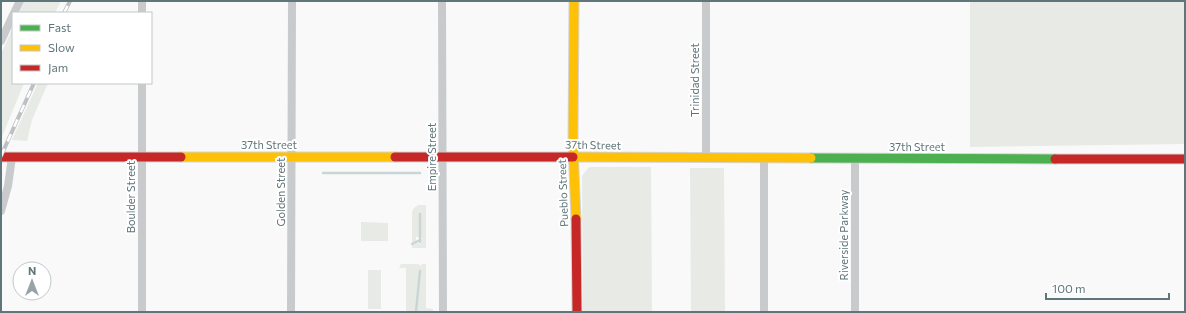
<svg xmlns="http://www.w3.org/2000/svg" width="1186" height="313" font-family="Commissioner,sans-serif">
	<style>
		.green { fill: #e8eae6 }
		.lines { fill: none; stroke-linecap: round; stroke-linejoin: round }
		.stream { stroke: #cad5d6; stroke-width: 2.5 }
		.fast-casing { stroke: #d4d5d5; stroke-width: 11 }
		.slow-casing { stroke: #d4d5d5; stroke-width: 11 }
		.jam-casing { stroke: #d4d5d5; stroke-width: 11 }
		.street { stroke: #c8cacb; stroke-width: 8 }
		.fast { stroke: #4caf50; stroke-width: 9 }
		.slow { stroke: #ffc107; stroke-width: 9 }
		.jam { stroke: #c62828; stroke-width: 9 }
		.rail-casing { stroke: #bec1c2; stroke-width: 4 }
		.rail { stroke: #fff; stroke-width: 2.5; stroke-dasharray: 8; stroke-linecap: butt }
		.labels { text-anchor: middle; stroke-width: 4; stroke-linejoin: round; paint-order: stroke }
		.street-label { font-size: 11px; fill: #61767b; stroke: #fff }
	</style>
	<rect width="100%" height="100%" fill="#f9f9f9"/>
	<g class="green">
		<path d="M 25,1 L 61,1 L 55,13 L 19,13 Z"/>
		<path d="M 970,1 L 1185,1 L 1185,144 L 970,147 Z"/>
		<path d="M 13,27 L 13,83 L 24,83 L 1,139 L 1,54 Z"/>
		<path d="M 38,83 L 48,83 L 32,120 L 27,141 L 12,140 Z"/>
		<path d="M 589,167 L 651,167 L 652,312 L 583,312 L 582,176 Z"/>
		<path d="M 690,168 L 724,168 L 725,312 L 691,312 Z"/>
		<path d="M 418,205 L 426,205 L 426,248 L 412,248 L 412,245 L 417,243 L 421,244 L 422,237 L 420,237 L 420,212 L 419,237 L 416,237 L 416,242 L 412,244 L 412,212 L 414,208 Z"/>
		<path d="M 361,222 L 388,223 L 388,241 L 361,241 Z"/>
		<path d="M 401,264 L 418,264 L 421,266 L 422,264 L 426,264 L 426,308 L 433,309 L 433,312 L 417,312 L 421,272 L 420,270 L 416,312 L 406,311 L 406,268 L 399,268 Z"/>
		<path d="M 369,270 L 381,270 L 381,309 L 368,309 L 368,271 Z"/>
	</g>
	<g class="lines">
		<g class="stream">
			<path d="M 323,173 L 420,173"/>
			<path d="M 420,242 L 420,214"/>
			<path d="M 412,244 L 420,240"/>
			<path d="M 416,312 L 420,271"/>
		</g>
		<g class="fast-casing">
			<path id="fast" d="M 811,158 L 1055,159"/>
		</g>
		<g class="slow-casing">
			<g id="slow">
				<path d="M 574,1 L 573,145 L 576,219"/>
				<path d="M 181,157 L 395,157"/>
				<path d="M 573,157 L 811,158"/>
			</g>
		</g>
		<g class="jam-casing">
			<g id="jam">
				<path d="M 1,157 L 181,157"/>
				<path d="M 395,157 L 573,157"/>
				<path d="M 1055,159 L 1185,159"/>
				<path d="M 576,219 L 577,312"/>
			</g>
		</g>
		<g class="street">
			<path d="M 442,1 L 443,312"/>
			<path d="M 706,1 L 706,158"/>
			<path d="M 14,13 L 20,1"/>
			<path d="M 142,13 L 142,1"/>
			<path d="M 1,41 L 13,15"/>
			<path d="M 1,211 L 8,186 L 12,157"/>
			<path d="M 142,312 L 142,83"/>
			<path d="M 291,312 L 292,1"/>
			<path d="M 764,312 L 764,158"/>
			<path d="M 855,312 L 855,159"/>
		</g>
		<use href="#fast" class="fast"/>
		<use href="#slow" class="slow"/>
		<use href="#jam" class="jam"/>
		<g class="rail-casing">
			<g id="rail">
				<path d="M 64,13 L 70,1"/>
				<path d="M 1,156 L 34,83"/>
			</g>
		</g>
		<use href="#rail" class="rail"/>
	</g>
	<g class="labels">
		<g class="street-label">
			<text transform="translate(695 80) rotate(-90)" y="4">Trinidad Street</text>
			<text x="269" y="149">37th Street</text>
			<text transform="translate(593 145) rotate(1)" y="4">37th Street</text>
			<text x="917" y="151">37th Street</text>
			<text transform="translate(432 157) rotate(-90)" y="4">Empire Street</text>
			<text transform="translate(281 192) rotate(-90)" y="4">Golden Street</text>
			<text transform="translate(563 193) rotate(-92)" y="4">Pueblo Street</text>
			<text transform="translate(131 197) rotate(-90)" y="4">Boulder Street</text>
			<text transform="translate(844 235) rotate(-90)" y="4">Riverside Parkway</text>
		</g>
	</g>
	<rect width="1186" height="313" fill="none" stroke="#61767b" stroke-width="4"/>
	<rect x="12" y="12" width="140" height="72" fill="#ffffff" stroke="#c0c8ca"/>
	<rect x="20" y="25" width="20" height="6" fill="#4caf50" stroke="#c0c8ca"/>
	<text x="48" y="32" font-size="12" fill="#61767b">Fast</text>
	<rect x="20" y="45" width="20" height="6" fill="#ffc107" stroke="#c0c8ca"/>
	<text x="48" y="52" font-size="12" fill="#61767b">Slow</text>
	<rect x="20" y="65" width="20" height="6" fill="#c62828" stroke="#c0c8ca"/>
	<text x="48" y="72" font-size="12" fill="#61767b">Jam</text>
	<g transform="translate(32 281)"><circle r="19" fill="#ffffff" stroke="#c0c8ca"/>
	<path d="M0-3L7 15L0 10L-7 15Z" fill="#96a4a7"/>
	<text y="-6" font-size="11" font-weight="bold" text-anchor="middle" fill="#61767b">N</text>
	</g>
	<path d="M1046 293v6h123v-6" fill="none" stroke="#61767b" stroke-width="2"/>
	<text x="1052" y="293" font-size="12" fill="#61767b" stroke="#ffffff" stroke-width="3" paint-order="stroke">100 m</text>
</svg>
